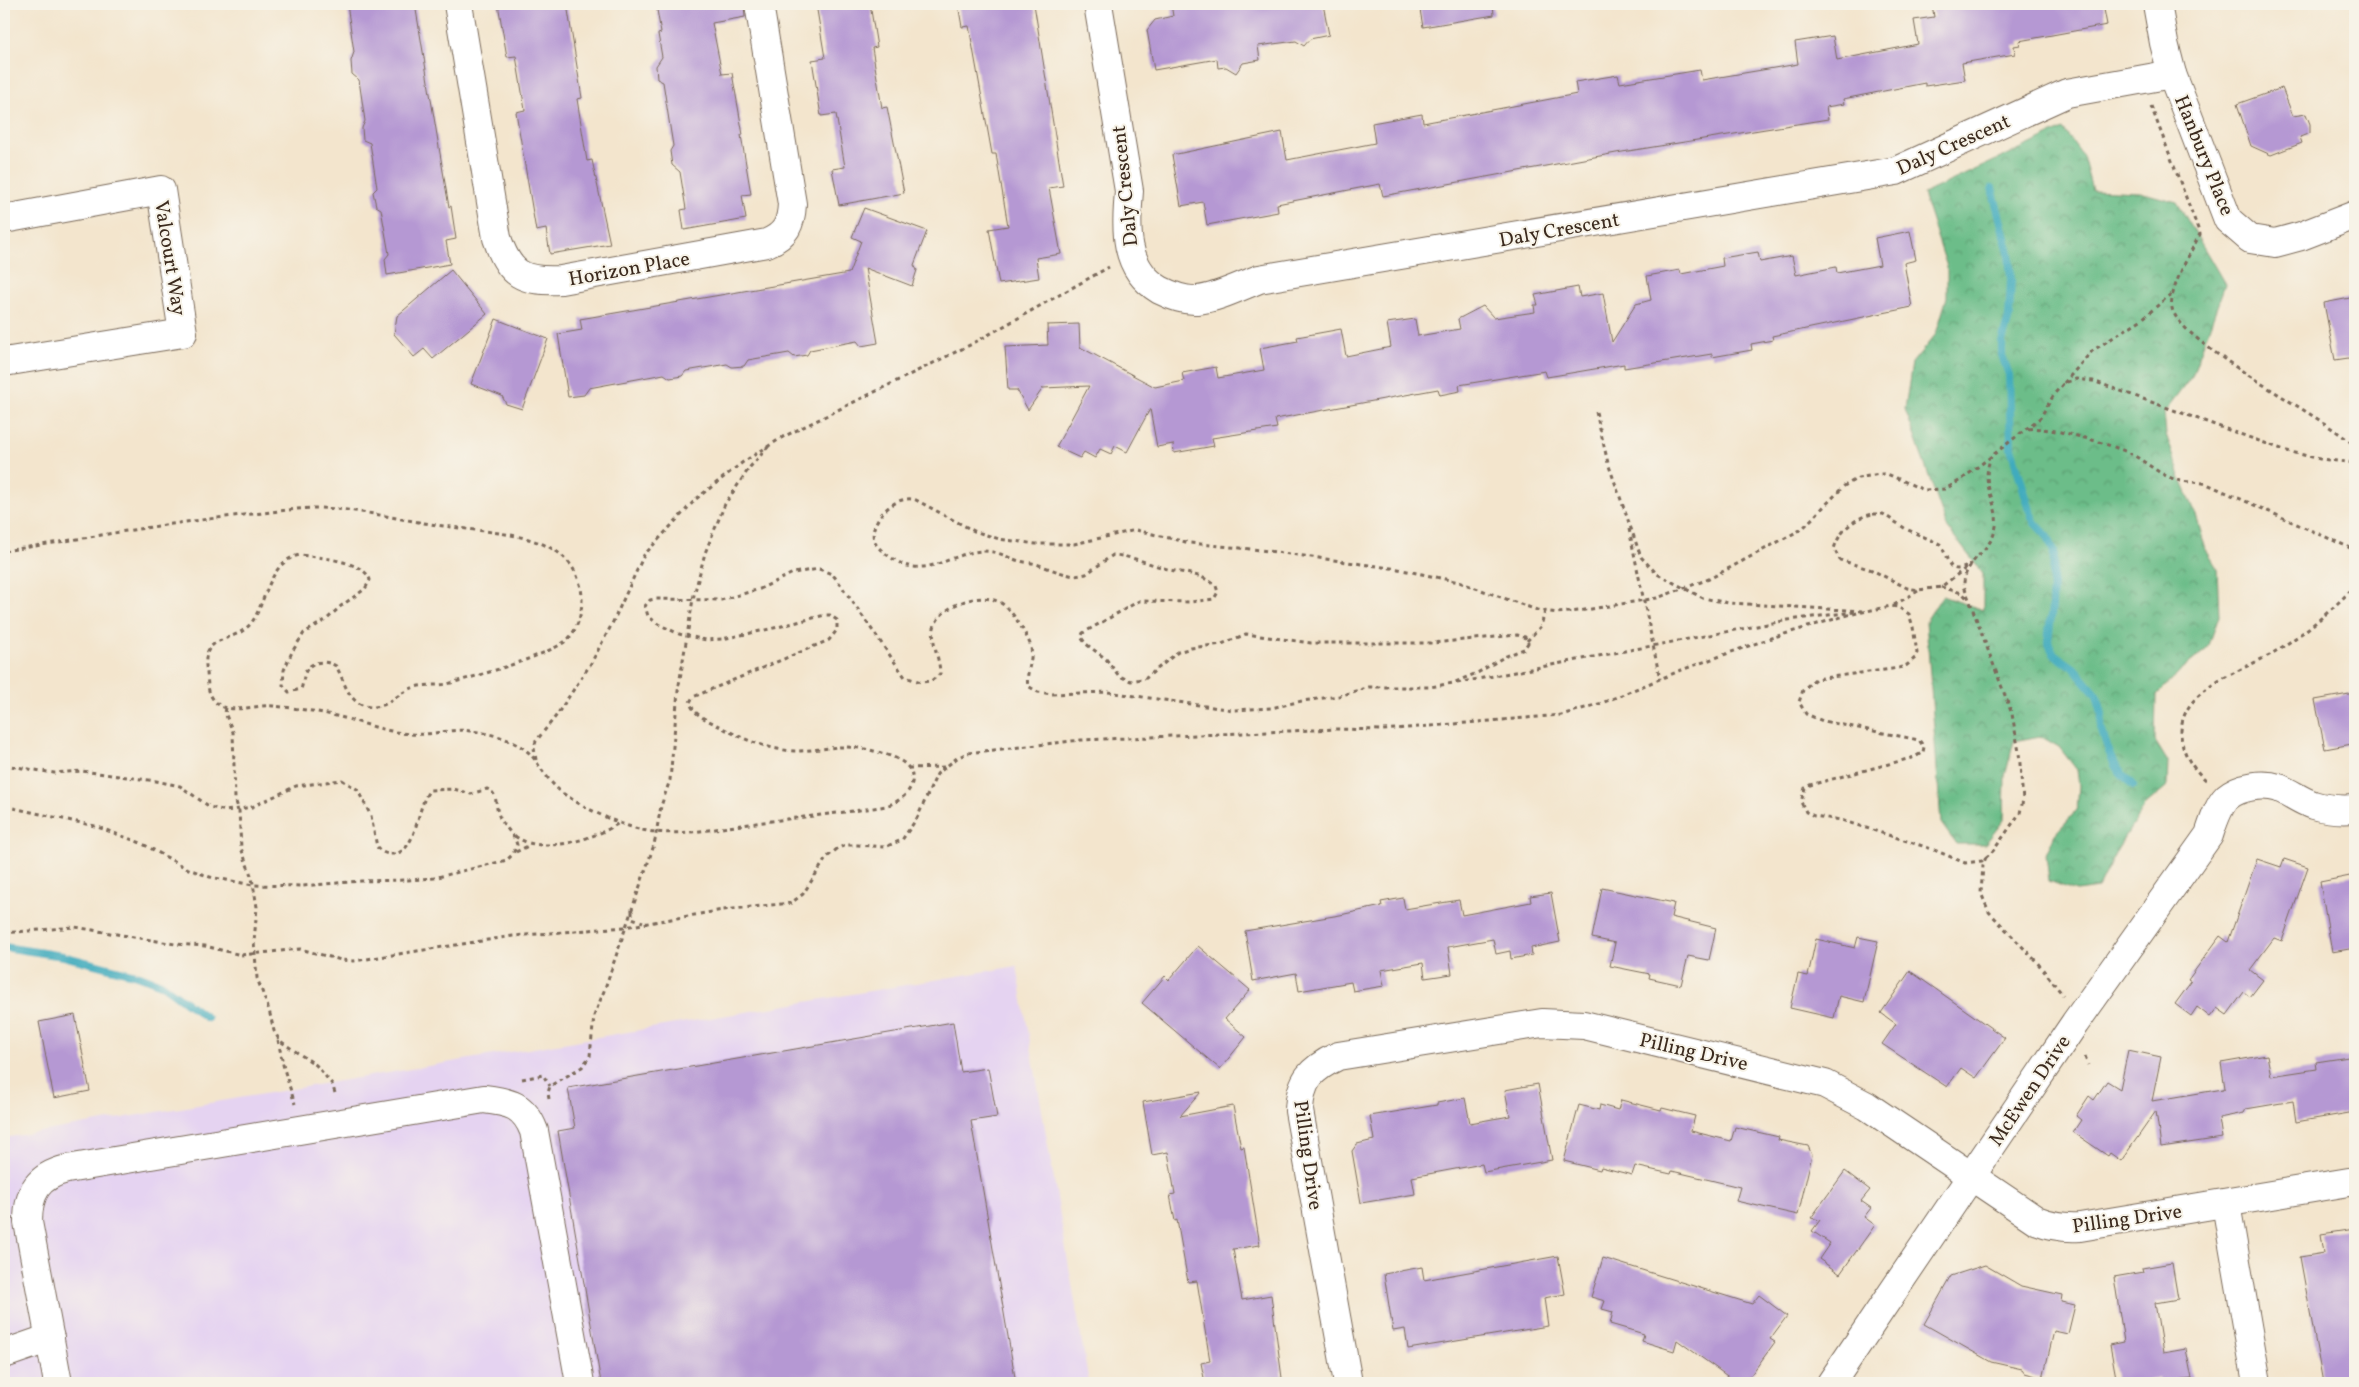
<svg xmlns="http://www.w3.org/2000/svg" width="2359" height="1387" font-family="Vollkorn,serif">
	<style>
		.built { fill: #e5d3f1 }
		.forest { fill: url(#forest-crowns); stroke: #547454 }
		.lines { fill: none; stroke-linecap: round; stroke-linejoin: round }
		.stream { stroke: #3fabbd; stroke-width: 8 }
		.building { fill: #b598d3 }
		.minor-casing { stroke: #7b6b5b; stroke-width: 30 }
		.path { stroke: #7b6b5b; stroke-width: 3; stroke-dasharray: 4 4; stroke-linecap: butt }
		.minor { stroke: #fff; stroke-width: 28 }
		.labels { text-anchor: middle; stroke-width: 4; stroke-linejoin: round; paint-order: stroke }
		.street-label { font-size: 20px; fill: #3b2a1e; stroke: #f7f3e8 }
	</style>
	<defs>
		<pattern id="forest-crowns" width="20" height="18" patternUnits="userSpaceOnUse" patternTransform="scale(1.25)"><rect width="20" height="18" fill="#6cbd89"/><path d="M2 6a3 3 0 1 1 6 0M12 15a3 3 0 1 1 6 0" fill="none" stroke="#5a9a6f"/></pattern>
	</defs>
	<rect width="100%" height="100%" fill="#f7f3e8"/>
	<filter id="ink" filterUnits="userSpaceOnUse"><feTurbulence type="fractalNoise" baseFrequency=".02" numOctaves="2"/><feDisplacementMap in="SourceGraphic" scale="10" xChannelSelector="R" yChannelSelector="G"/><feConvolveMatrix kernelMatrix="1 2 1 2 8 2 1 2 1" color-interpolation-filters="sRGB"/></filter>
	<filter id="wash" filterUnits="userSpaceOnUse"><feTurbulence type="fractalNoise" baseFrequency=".0096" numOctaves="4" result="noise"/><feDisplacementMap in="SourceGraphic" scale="20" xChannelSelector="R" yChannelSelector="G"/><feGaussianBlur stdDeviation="1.12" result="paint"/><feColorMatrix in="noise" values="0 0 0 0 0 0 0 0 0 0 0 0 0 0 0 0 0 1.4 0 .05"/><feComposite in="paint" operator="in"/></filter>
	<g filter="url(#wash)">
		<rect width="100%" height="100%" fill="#f3e5cd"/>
		<path class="built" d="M 1017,966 L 1089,1383 L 4,1383 L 4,1138 Z"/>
		<path class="forest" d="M 2063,129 L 2083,156 L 2092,190 L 2140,192 L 2177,202 L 2225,284 L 2192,376 L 2164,413 L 2166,434 L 2181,479 L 2196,515 L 2206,550 L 2217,568 L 2219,616 L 2208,648 L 2180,671 L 2156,696 L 2155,741 L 2168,762 L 2167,786 L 2145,805 L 2117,850 L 2098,888 L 2076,891 L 2049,881 L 2046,854 L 2055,834 L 2077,810 L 2079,786 L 2077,770 L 2059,747 L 2040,736 L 2014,741 L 2005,776 L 2004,820 L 1985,844 L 1956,844 L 1941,823 L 1926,621 L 1942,596 L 1983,610 L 1983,574 L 1947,527 L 1905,409 L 1912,363 L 1936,334 L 1947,297 L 1947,267 L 1923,194 Z"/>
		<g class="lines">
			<g class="stream">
				<path d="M 1992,188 L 2009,253 L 2011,280 L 2009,317 L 2002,342 L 2002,355 L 2009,375 L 2011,448 L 2032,517 L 2035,523 L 2048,537 L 2054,552 L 2052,606 L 2048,642 L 2054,654 L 2074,668 L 2097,695 L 2102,714 L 2101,728 L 2107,747 L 2116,767 L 2133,786"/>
				<path d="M 4,947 L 63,956 L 140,976 L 161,984 L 207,1018"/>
			</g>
		</g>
		<g id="blocks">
			<g class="building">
				<path d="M 347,4 L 415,4 L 449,207 L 451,206 L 456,239 L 446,241 L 450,264 L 387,275 L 385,259 L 389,254 L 381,209 L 376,206 L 373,192 L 377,188 L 370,143 L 363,140 L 362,128 L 365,121 L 359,80 L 352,74 L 351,61 L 354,52 Z"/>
				<path d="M 498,4 L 567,4 L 582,98 L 577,99 L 587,161 L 592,160 L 610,244 L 550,254 L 546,229 L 536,231 L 516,112 L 525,110 L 516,56 L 507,57 Z"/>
				<path d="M 656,4 L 744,4 L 745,17 L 712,23 L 722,74 L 732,73 L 743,135 L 741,135 L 751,194 L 742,195 L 746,219 L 684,230 L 681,210 L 686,209 L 680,172 L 672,165 L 670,151 L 673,146 L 663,82 L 657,79 L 656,66 L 662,57 L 658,34 L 661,33 Z"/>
				<path d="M 816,4 L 870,4 L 877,47 L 872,48 L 882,108 L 887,107 L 904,193 L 839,205 L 832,169 L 845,167 L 836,114 L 821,116 L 812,60 L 825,58 Z"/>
				<path d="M 958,4 L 1034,4 L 1063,186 L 1049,188 L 1061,254 L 1036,258 L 1039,278 L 999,284 L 989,229 L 1008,226 L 996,154 L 992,154 L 969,26 L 962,27 Z"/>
				<path d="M 1171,4 L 1323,4 L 1329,35 L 1310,39 L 1304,46 L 1296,41 L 1258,46 L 1260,60 L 1243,63 L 1236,73 L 1226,67 L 1218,68 L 1217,59 L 1154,70 L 1147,30 L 1155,20 L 1173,16 Z"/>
				<path d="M 1419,4 L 1493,4 L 1494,15 L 1423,27 Z"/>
				<path d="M 1932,4 L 2103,4 L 2107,25 L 2019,41 L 2020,45 L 2014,46 L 2015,54 L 1962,63 L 1965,80 L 1925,86 L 1925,83 L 1843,99 L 1844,104 L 1826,107 L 1828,119 L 1616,153 L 1383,196 L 1380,184 L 1277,204 L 1278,212 L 1207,225 L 1203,202 L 1181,206 L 1172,155 L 1282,132 L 1287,160 L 1375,143 L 1372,123 L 1422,114 L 1423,123 L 1577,94 L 1575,82 L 1618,75 L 1620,83 L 1700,70 L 1702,80 L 1798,64 L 1795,42 L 1833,36 L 1837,60 L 1918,44 L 1914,20 L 1934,17 Z"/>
				<path d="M 2282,88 L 2293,116 L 2306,114 L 2310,124 L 2310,133 L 2300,137 L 2302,143 L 2271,155 L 2251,146 L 2237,104 Z"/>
				<path d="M 864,208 L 927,231 L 914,265 L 917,270 L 912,286 L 865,268 L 878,343 L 861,346 L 857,341 L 810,350 L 807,355 L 794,357 L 789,353 L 748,360 L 744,366 L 732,367 L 727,364 L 686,371 L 682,376 L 670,378 L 664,374 L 589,388 L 584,395 L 568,397 L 558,334 L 582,330 L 580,319 L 849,273 L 861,241 L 852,237 Z"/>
				<path d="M 1910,231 L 1916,260 L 1904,263 L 1912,307 L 1772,336 L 1773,340 L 1751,344 L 1752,350 L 1712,357 L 1712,354 L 1624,368 L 1624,364 L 1547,377 L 1545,371 L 1459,385 L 1460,391 L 1440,395 L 1438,389 L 1275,419 L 1277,428 L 1212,438 L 1214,446 L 1174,453 L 1173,444 L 1157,447 L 1150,409 L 1127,452 L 1115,446 L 1111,454 L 1100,449 L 1095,458 L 1084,452 L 1080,458 L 1056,447 L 1089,386 L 1043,388 L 1028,410 L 1017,390 L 1008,390 L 1005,347 L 1048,345 L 1047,325 L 1079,324 L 1080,347 L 1155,387 L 1184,381 L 1182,373 L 1216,367 L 1218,378 L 1264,370 L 1260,348 L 1298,341 L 1297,337 L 1341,329 L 1346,356 L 1391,347 L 1387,323 L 1415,319 L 1418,336 L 1460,329 L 1458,319 L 1483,306 L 1494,318 L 1535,312 L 1534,305 L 1538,305 L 1535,295 L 1578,287 L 1580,297 L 1603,293 L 1612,342 L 1636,304 L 1651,300 L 1647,276 L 1680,270 L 1681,274 L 1723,266 L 1722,258 L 1758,252 L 1760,262 L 1792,256 L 1796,275 L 1836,267 L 1837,273 L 1880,265 L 1875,238 Z"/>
				<path d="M 451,270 L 487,314 L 433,359 L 424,349 L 414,357 L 394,334 L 397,316 Z"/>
				<path d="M 2355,297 L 2355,357 L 2335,360 L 2324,303 Z"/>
				<path d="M 496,319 L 548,339 L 522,409 L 506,404 L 502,396 L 471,384 Z"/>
				<path d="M 2355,693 L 2355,739 L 2351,740 L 2352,744 L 2325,749 L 2315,700 Z"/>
				<path d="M 2257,859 L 2281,867 L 2284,859 L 2308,867 L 2282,941 L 2274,938 L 2250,970 L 2263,980 L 2250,997 L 2244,992 L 2227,1015 L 2217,1008 L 2210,1017 L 2197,1007 L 2191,1016 L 2175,1004 L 2191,982 L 2188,980 L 2220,936 L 2228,942 Z"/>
				<path d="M 2355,875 L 2355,948 L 2332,952 L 2320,882 Z"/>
				<path d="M 1602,888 L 1674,903 L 1671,917 L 1716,928 L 1709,960 L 1688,956 L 1681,985 L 1649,978 L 1650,974 L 1610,966 L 1615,943 L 1592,938 Z"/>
				<path d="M 1551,893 L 1560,942 L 1531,948 L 1532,955 L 1511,959 L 1510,951 L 1496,954 L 1493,939 L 1448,947 L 1452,974 L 1425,978 L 1423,963 L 1381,970 L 1384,986 L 1353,991 L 1351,982 L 1299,991 L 1296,973 L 1253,981 L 1245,931 L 1340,915 L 1382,906 L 1381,902 L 1403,898 L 1405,909 L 1459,900 L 1462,915 L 1531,902 L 1530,896 Z"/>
				<path d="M 1858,937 L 1878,941 L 1864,1002 L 1839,996 L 1834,1018 L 1790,1008 L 1798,974 L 1808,976 L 1816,939 L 1855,948 Z"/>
				<path d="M 1198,946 L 1250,990 L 1225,1019 L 1246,1037 L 1220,1069 L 1142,1003 L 1165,976 L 1169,980 Z"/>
				<path d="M 1910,971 L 2005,1038 L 1976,1078 L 1961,1068 L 1947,1087 L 1882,1044 L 1896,1024 L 1881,1013 Z"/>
				<path d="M 75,1015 L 90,1091 L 54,1098 L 39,1022 Z"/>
				<path d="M 953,1022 L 961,1072 L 988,1068 L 997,1117 L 971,1121 L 1016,1383 L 601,1383 L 558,1131 L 575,1128 L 568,1088 Z"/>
				<path d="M 2128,1050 L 2161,1057 L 2152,1101 L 2223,1089 L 2225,1088 L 2221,1063 L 2267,1055 L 2271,1076 L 2317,1069 L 2316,1062 L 2355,1056 L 2355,1112 L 2296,1122 L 2293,1101 L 2246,1109 L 2244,1113 L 2219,1118 L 2222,1138 L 2161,1147 L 2156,1111 L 2121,1161 L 2110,1153 L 2108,1156 L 2073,1132 L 2081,1120 L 2076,1116 L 2089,1096 L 2094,1100 L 2107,1081 L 2120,1089 Z"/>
				<path d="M 1538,1084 L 1552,1160 L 1484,1172 L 1482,1164 L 1412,1177 L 1415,1194 L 1361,1203 L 1352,1151 L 1357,1144 L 1374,1140 L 1370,1116 L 1437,1105 L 1437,1103 L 1465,1098 L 1470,1123 L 1510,1116 L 1505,1090 Z"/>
				<path d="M 1201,1092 L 1180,1116 L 1233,1106 L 1241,1148 L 1244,1147 L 1260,1245 L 1233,1249 L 1242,1300 L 1271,1295 L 1282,1378 L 1267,1381 L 1267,1383 L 1205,1383 L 1201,1363 L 1210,1361 L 1197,1281 L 1188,1282 L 1177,1220 L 1175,1221 L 1170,1195 L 1175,1194 L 1168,1152 L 1152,1155 L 1143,1102 Z"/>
				<path d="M 1621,1100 L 1661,1110 L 1662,1108 L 1695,1116 L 1691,1131 L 1731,1141 L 1735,1127 L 1779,1137 L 1778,1140 L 1808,1146 L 1812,1155 L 1798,1215 L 1736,1201 L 1740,1187 L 1672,1171 L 1671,1174 L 1635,1166 L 1632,1175 L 1601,1167 L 1600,1170 L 1564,1161 L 1579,1105 L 1599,1110 L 1600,1105 L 1618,1110 Z"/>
				<path d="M 1845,1171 L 1870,1190 L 1861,1201 L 1871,1208 L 1864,1217 L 1875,1225 L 1840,1274 L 1819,1259 L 1830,1243 L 1812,1231 L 1820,1220 L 1811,1218 Z"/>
				<path d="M 2355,1229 L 2355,1383 L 2323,1383 L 2300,1257 L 2324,1253 L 2321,1234 Z"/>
				<path d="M 1558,1256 L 1565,1294 L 1544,1298 L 1548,1326 L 1408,1349 L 1405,1329 L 1393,1331 L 1384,1274 L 1422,1267 L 1424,1280 Z"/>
				<path d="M 1603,1258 L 1752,1304 L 1759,1295 L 1787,1316 L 1770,1339 L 1775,1342 L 1745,1383 L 1737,1383 L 1677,1340 L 1674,1351 L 1642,1341 L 1644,1334 L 1610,1324 L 1613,1312 L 1602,1309 L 1605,1301 L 1591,1297 Z"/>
				<path d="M 2172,1263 L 2178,1299 L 2155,1303 L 2163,1353 L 2186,1349 L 2192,1379 L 2159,1383 L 2158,1378 L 2117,1383 L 2110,1345 L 2124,1342 L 2114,1277 L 2143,1272 L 2142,1268 Z"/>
				<path d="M 1985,1265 L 2021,1286 L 2062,1295 L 2061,1302 L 2075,1305 L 2068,1334 L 2054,1331 L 2043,1378 L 2025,1373 L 2022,1369 L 1991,1362 L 1924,1324 L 1951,1276 Z"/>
			</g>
		</g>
	</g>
	<g filter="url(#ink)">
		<use href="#blocks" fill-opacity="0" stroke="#7b6b5b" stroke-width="1"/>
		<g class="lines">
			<g class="minor-casing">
				<g id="minor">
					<path d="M 458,4 L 497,238 C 509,275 523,282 561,280 L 767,243 C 786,235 791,224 792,204 L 759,4"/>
					<path d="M 1098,4 L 1129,191 C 1126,229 1123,268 1160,290 C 1170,295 1185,301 1197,300 C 1215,299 1241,286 1259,279 L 1896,171 L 2067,93 L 2172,74"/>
					<path d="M 2157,4 L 2164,43 L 2172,74 L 2228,220 L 2250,239 L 2275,243 L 2301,236 L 2355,215"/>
					<path d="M 4,219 L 161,190 L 183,333 L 4,362"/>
					<path d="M 2226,1204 L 2257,1383"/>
					<path d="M 4,1354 L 50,1338"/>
					<path d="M 58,1383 L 28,1222 C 28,1192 38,1176 67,1169 L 484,1099 C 510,1102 524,1105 534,1131 L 580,1383"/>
					<path d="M 1348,1383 L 1299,1111 C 1300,1080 1311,1069 1338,1056 L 1542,1023 L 1584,1025 L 1825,1084 L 1867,1106 L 2036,1220 C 2051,1226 2064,1228 2080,1227 L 2355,1181"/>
					<path d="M 1831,1383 L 2075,1023 L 2209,835 C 2213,823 2218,806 2227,797 C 2240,786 2263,783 2279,788 C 2291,793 2301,801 2313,805 C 2326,809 2342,810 2355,809"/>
				</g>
			</g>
			<g class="path">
				<path d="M 2151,106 L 2200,234 C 2192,250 2168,290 2172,308 C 2180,344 2322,415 2355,446"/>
				<path d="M 2064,383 L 2092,351 L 2142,319 L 2172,293"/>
				<path d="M 1596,412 L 1608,463 L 1641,557 L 1657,574 L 1703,598 L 1729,603 L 1862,611"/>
				<path d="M 2028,429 C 2046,425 2114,445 2131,454 C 2145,461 2158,474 2174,479 C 2183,483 2196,481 2207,484 L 2355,550"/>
				<path d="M 1873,514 L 1883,514 L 1906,529 L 1940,544 C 1950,559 1946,578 1971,564 L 1941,587 L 1919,590 L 1907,588 L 1872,570 L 1840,560 L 1834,549 C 1839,531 1855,517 1873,514 Z"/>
				<path d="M 1629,529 L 1660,679"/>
				<path d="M 4,551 C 87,538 170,522 253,514 C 275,512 297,508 318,508 C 363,509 408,522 452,527 C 485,532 533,533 560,554 C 574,565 582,582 582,599 C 582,612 578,628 569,638 C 555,654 471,678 447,684 C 437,686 426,684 415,687 C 397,692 386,712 365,706 C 347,701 344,679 336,666 C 326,660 310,660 305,673 C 303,679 303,684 301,689 L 289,692 L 283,685 L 284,670 L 292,652 L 304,633 L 327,619 L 341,606 L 365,589 L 370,580 C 365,561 318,557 300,555 C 269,561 267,600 252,622 C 234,646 199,631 207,673 C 208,682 207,691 213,699 C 225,717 255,704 273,706 C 294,708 316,711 336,716 C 361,722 385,732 411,734 C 431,736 450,728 470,731 C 491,733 518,740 532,756 C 542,769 550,784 564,794 C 587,810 628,830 656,832 C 684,835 714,829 742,825 C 790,818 838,814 886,806 C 915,797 924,769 893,757 C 877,751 856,746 840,747 C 825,748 809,751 794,751 C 764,749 741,738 715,724 C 705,719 693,714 690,702 L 693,697 L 829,640 L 837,630 L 837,620 L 830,615 L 825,615 L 770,629 L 722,639 L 706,640 L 679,634 L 658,624 L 648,616 L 645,606 L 650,600 L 655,599 L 721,600 L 760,589 L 793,573 L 819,569 L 832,574 L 838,581 L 905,677 L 921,682 L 931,681 L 940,674 C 940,658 931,644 934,628 C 940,604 985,588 1005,606 C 1015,615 1025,632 1030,644 C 1035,658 1025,672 1028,686 L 1038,692 L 1052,694 L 1108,692 L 1233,710 L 1271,708 L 1302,701 L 1339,696 L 1369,687 L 1430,687 L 1453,683 L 1479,672 L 1504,657 L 1524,649 L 1528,643 L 1525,637 L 1517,635 L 1432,643 L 1311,643 L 1246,634 L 1222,644 L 1191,648 L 1178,652 L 1146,678 L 1131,681 L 1119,676 L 1106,659 L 1086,644 L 1081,637 L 1083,633 L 1139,601 L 1191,602 L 1214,599 L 1218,592 L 1216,586 C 1201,573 1185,574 1167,569 C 1149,564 1132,556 1113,555 L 1086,574 L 1075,576 C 1062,574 1051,569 1039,565 C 1032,562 1024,563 1016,560 C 1005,556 996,551 984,551 C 956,551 930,576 902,564 C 894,560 876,549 874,540 C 868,520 897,493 916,500 L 974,531 L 999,539 L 1036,544 L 1074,544 L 1136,530 L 1190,543 L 1261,550 L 1398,569 L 1459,582 L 1537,610 L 1557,613 L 1579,611 L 1657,598 L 1709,579 L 1802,529 L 1844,486 L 1858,478 L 1879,474 L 1887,474 L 1924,490 L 1945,489 L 1961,480 L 2040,418 L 2055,393 L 2064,383 L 2076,379 L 2093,381 L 2287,451 L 2320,459 L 2355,463"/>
				<path d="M 1941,587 L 1962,593 L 1967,598"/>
				<path d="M 1894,605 L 1918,591"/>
				<path d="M 1527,641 L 1541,626 L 1545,611"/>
				<path d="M 1457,683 L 1788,620 L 1854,612"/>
				<path d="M 226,708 L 225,713 L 233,732 L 235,799 L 239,811 L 241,848 L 252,878 L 257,907 L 254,942 L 257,978 L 269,1010 L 274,1031 L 280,1041 L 316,1065 L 332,1084 L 336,1096"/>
				<path d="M 536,760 L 534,748 L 536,741 L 556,716 L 590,665 L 612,624 L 644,555 L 696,499 L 743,462 L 783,437 L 972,344 L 1109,267"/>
				<path d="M 4,765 L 54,773 L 82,771 L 156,781 L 180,786 L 210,807 L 226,811 L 252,807 L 296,786 L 342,780 L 357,789 L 371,816 L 377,847 C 381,852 385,854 391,854 C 418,855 416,805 430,790 L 454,789 L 471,794 L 487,789 C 498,793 495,803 498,813 C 502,826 514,833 517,845 L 513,854 L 507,860 L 434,878 L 408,880 L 361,881 L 302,886 L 253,885 L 210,877 L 186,868 L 141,843 L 95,826 L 4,806"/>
				<path d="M 908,768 L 945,767"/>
				<path d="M 2206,780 C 2192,768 2182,753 2181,734 C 2180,687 2243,672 2276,651 C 2307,631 2329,613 2355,586"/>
				<path d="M 515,836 C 540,856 595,839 619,823"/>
				<path d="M 516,852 L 530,845"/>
				<path d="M 1986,857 L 1983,865 L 1981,893 L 1989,912 L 2036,961 L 2063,995"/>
				<path d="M 632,911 L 632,918 L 643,922"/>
				<path d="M 4,933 L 75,927 L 175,944 L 205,946 L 241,955 L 300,949 L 341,960 L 354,961 L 513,936 L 625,927 L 723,910 L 791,903 L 803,894 L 827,857 L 837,849 L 845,845 L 858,845 L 885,847 L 902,840 L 917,818 L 937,774 L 957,758 L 967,753 L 1081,740 L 1336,729 L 1383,730 L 1561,715 L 1602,703 L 1684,669 L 1771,638 L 1848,615 L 1891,606 L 1898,607 L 1909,614 L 1913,627 L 1917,653 L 1915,658 L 1907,665 L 1899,668 L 1815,679 L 1803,690 L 1799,702 L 1806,714 L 1823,721 L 1919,740 L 1924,747 L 1923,752 L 1915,757 L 1810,785 L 1805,788 L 1801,802 L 1806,812 L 1814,816 L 1841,820 L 1932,849 L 1965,863 L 1982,861 L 1993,851 L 2020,813 L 2023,800 L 2019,752 L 2012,714 L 1964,586 C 1963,559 1992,553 1996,526 C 1999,501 1979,487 1991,457"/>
				<path d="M 278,1040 L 284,1069 L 295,1104"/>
				<path d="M 2085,1057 L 2088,1065"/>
				<path d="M 522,1079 L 543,1075 L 550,1086"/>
				<path d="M 549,1099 L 548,1093 L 550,1086 L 582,1067 L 590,1056 L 594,1016 L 604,991 L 654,845 L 661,806 L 670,780 L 678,691 L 693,599 L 705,553 L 725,504 L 750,467 L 769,446"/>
			</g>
			<use href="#minor" class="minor"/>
		</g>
	</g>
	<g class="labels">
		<g class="street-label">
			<text transform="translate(1953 144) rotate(-24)" y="7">Daly Crescent</text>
			<text transform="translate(2205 155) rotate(68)" y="7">Hanbury Place</text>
			<text transform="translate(1124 186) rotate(-96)" y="7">Daly Crescent</text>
			<text transform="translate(1559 229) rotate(-10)" y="7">Daly Crescent</text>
			<text transform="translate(171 258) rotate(81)" y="7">Valcourt Way</text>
			<text transform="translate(629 268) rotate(-10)" y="7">Horizon Place</text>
			<text transform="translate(1694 1051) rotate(13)" y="7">Pilling Drive</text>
			<text transform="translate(2029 1090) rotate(-56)" y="7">McEwen Drive</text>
			<text transform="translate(1309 1155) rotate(82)" y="7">Pilling Drive</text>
			<text transform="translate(2127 1218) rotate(-8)" y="7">Pilling Drive</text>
		</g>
	</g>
	<rect width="2359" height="1387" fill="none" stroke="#f7f3e8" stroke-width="20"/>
</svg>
